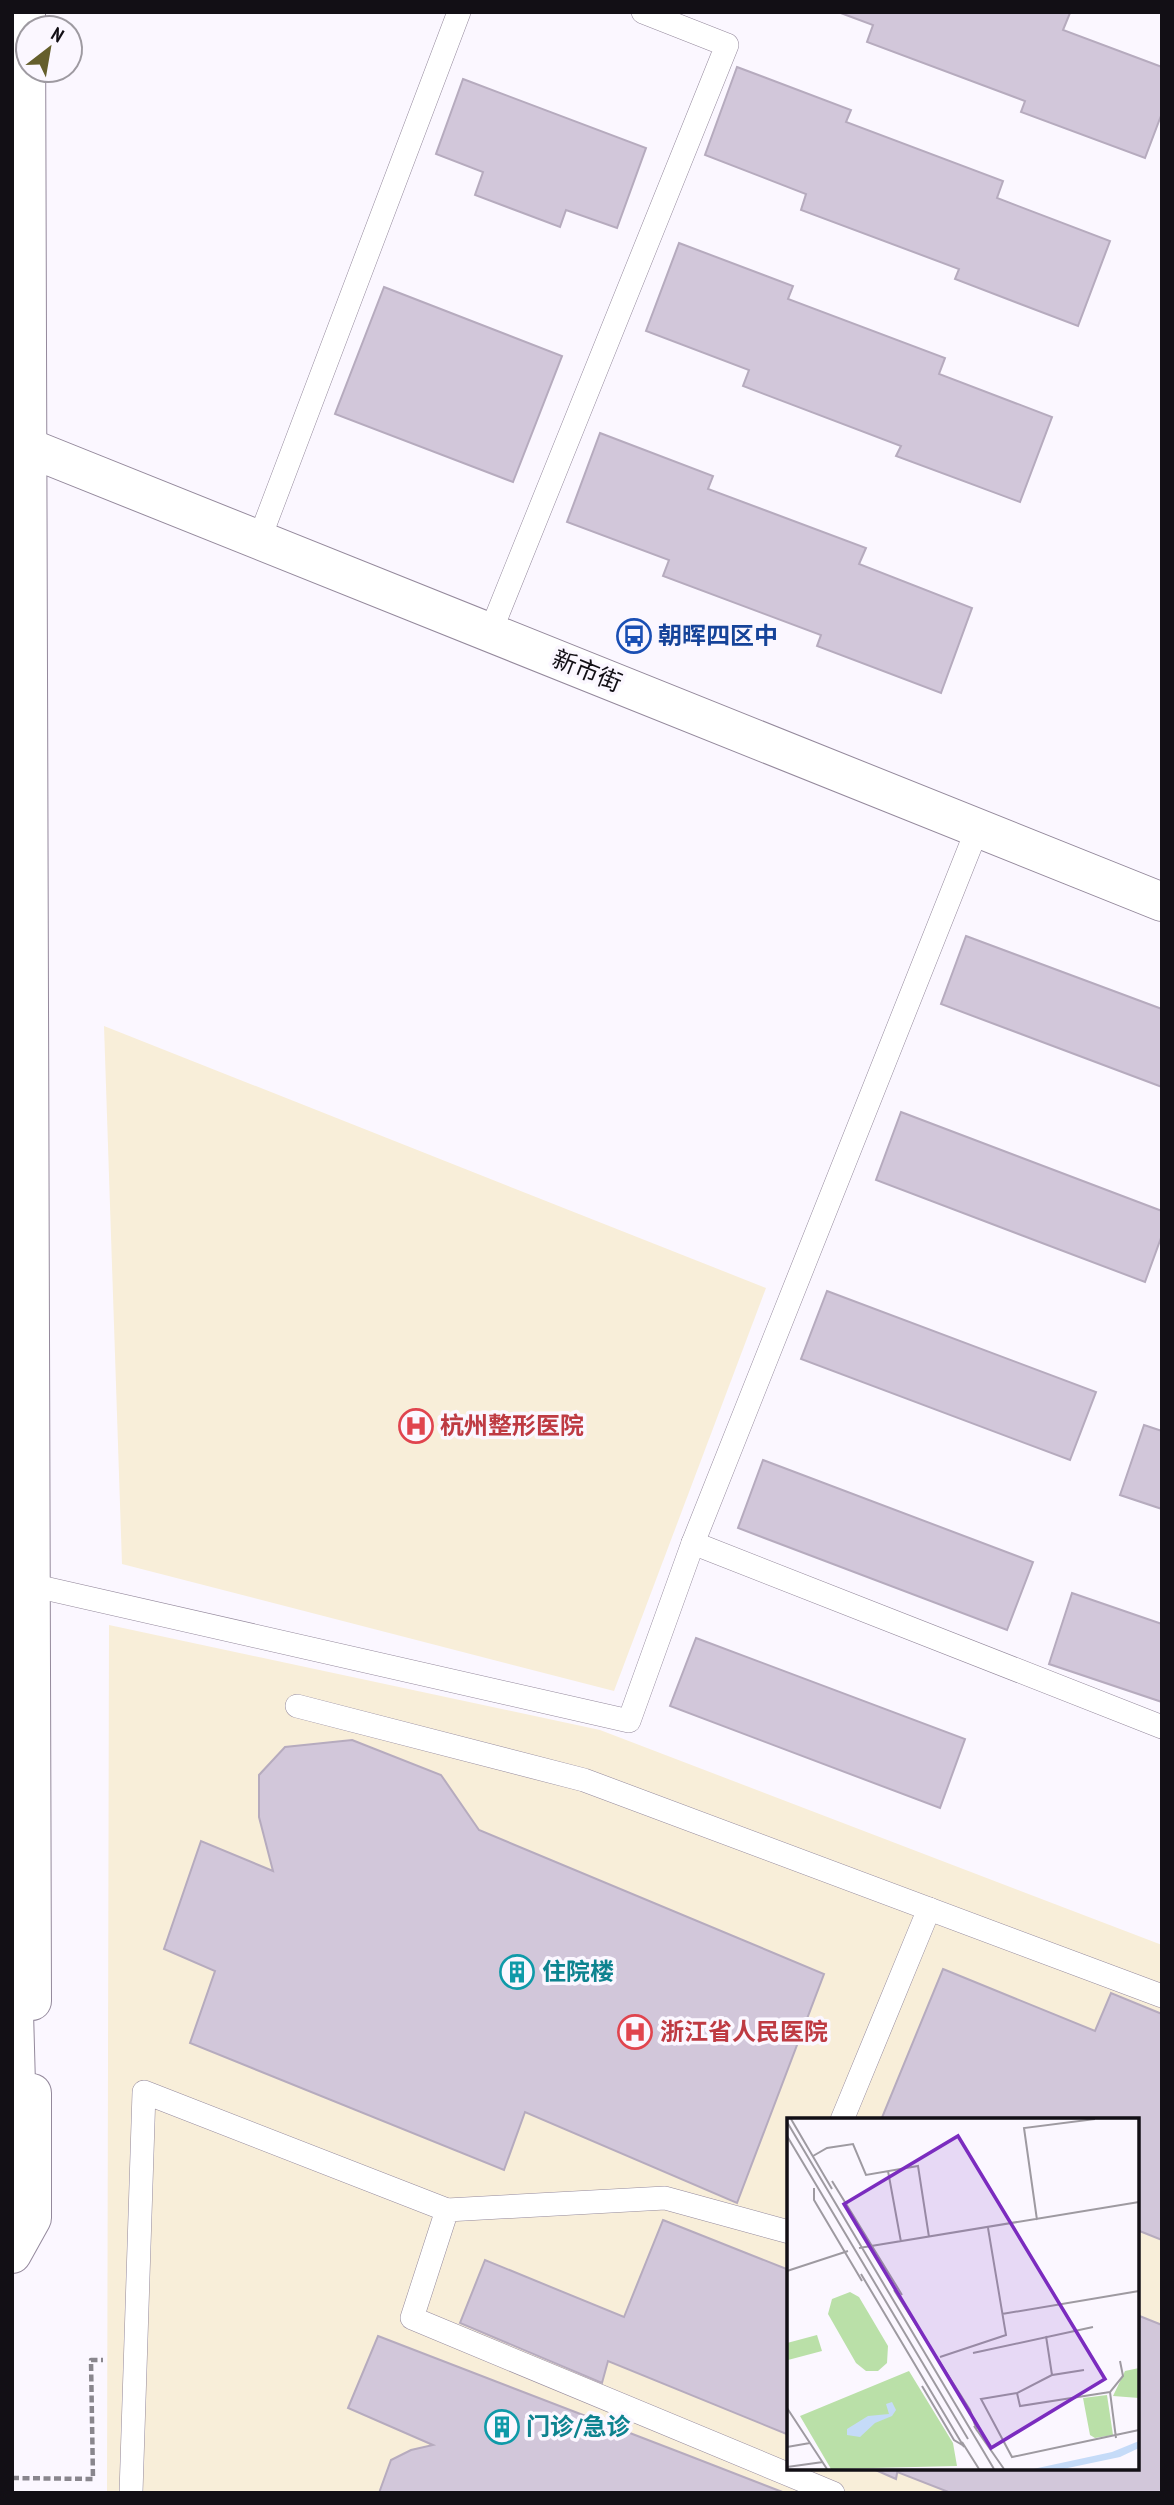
<svg xmlns="http://www.w3.org/2000/svg" width="1174" height="2505" font-family="'PT Sans Narrow','Noto Sans SC',sans-serif">
	<style>
		.medical { fill: #f8eed9; fill-rule: evenodd }
		.building { fill: #d2c7da; stroke: #b6abbe; stroke-width: 2 }
		.lines { fill: none; stroke-linecap: round; stroke-linejoin: round }
		.lane-casing { stroke: #94899c; stroke-width: 24 }
		.street-casing { stroke: #94899c; stroke-width: 40 }
		.secondary-casing { stroke: #94899c; stroke-width: 40 }
		.highway-casing { stroke: #94899c; stroke-width: 40 }
		.path { stroke: #89868d; stroke-width: 4.5; stroke-dasharray: 7 3.5; stroke-linecap: butt }
		.lane { stroke: #fff; stroke-width: 23 }
		.street { stroke: #fff; stroke-width: 38 }
		.secondary { stroke: #fff; stroke-width: 38 }
		.highway { stroke: #fff; stroke-width: 38 }
		.labels { text-anchor: middle; stroke-width: 7; stroke-linejoin: round; paint-order: stroke }
		.transit-label { font-size: 24px; font-weight: bold; fill: #164399; stroke: #fbf7ff; text-anchor: start }
		.street-label { font-size: 24px; fill: #120f15; stroke: #fbf7ff }
		.health-label { font-size: 24px; font-weight: bold; fill: #be3a42; stroke: #fbf7ff; text-anchor: start }
		.culture-label { font-size: 24px; font-weight: bold; fill: #0d838f; stroke: #fbf7ff; text-anchor: start }
		.inset-road { fill: none; stroke: #9e9aa1; stroke-width: 2 }
		.view { fill: #7b2cbf; fill-opacity: 0.15; stroke: #7b2cbf; stroke-width: 3.5 }
		.inset-edge { fill: none; stroke: #120f15; stroke-width: 3.5 }
	</style>
	<rect width="100%" height="100%" fill="#fbf7ff"/>
	<g class="medical">
		<path d="M 104,1026 L 766,1288 L 614,1691 L 122,1564 Z"/>
		<path d="M 109,1625 L 600,1730 L 1162,1945 L 1162,2493 L 107,2493 ZM 789,2120 L 1137,2120 L 1137,2468 L 789,2468 Z"/>
	</g>
	<g class="building">
		<path d="M 838,12 L 1070,13 L 1063,30 L 1162,67 L 1162,113 L 1145,158 L 1021,112 L 1025,101 L 867,42 L 873,25 Z"/>
		<path d="M 737,67 L 851,110 L 846,122 L 1003,181 L 997,198 L 1110,241 L 1078,326 L 955,279 L 959,269 L 801,210 L 806,194 L 705,155 Z"/>
		<path d="M 463,79 L 646,148 L 617,228 L 566,210 L 560,227 L 475,195 L 483,172 L 436,154 Z"/>
		<path d="M 679,243 L 793,286 L 788,299 L 945,358 L 939,374 L 1052,417 L 1020,502 L 896,456 L 901,446 L 743,386 L 749,370 L 646,331 Z"/>
		<path d="M 384,287 L 562,356 L 513,482 L 335,414 Z"/>
		<path d="M 600,433 L 713,476 L 708,489 L 866,548 L 859,564 L 972,608 L 941,693 L 817,646 L 821,635 L 663,576 L 669,560 L 567,522 Z"/>
		<path d="M 966,936 L 1162,1009 L 1162,1087 L 941,1004 Z"/>
		<path d="M 901,1112 L 1162,1211 L 1162,1235 L 1145,1282 L 876,1180 Z"/>
		<path d="M 827,1291 L 1096,1392 L 1070,1460 L 801,1359 Z"/>
		<path d="M 1144,1425 L 1162,1431 L 1162,1509 L 1120,1495 Z"/>
		<path d="M 763,1460 L 1033,1562 L 1007,1630 L 738,1528 Z"/>
		<path d="M 1072,1593 L 1162,1624 L 1162,1702 L 1049,1664 Z"/>
		<path d="M 696,1638 L 965,1739 L 940,1808 L 670,1706 Z"/>
		<path d="M 352,1740 L 441,1775 L 479,1830 L 824,1974 L 737,2203 L 525,2112 L 504,2170 L 190,2043 L 215,1971 L 164,1949 L 201,1841 L 273,1871 L 259,1817 L 259,1775 L 285,1747 Z"/>
		<path d="M 943,1969 L 1095,2031 L 1111,1993 L 1162,2014 L 1162,2240 L 1137,2230 L 1137,2120 L 881,2120 Z"/>
		<path d="M 663,2220 L 789,2270 L 789,2435 L 608,2361 L 602,2383 L 460,2323 L 485,2260 L 624,2317 Z"/>
		<path d="M 1137,2315 L 1162,2325 L 1162,2493 L 951,2493 L 897,2472 L 898,2468 L 1137,2468 Z"/>
		<path d="M 378,2336 L 687,2455 L 785,2493 L 379,2493 L 391,2460 L 411,2450 L 433,2445 L 348,2408 Z"/>
		<path d="M 871,2468 L 898,2468 L 896,2479 Z"/>
	</g>
	<g class="lines">
		<g class="lane-casing">
			<g id="lane">
				<path d="M 259,540 L 459,12"/>
				<path d="M 490,633 L 727,45 L 643,12"/>
				<path d="M 693,1543 L 1162,1727"/>
				<path d="M 31,1585 L 629,1721 L 693,1543 L 978,827"/>
				<path d="M 297,1706 L 584,1780 L 1162,1996"/>
				<path d="M 842,2120 L 929,1909"/>
				<path d="M 789,2232 L 665,2198 L 447,2210 L 412,2318 L 833,2493"/>
				<path d="M 131,2493 L 144,2092 L 447,2210"/>
			</g>
		</g>
		<g class="street-casing">
			<path id="street" d="M 12,441 L 1162,902"/>
		</g>
		<g class="secondary-casing">
			<g id="secondary">
				<path d="M 26,12 L 32,2001"/>
				<path d="M 12,2254 L 32,2218 L 32,2093"/>
			</g>
		</g>
		<g class="highway-casing">
			<path id="highway" d="M 12,1939 L 17,2121 L 12,2145"/>
		</g>
		<path class="path" d="M 12,2478 L 93,2479 L 91,2360 L 103,2360"/>
		<use href="#lane" class="lane"/>
		<use href="#street" class="street"/>
		<use href="#secondary" class="secondary"/>
		<use href="#highway" class="highway"/>
	</g>
	<defs>
		<g id="bus-ring" transform="scale(1.75)"><circle r="9.5" fill="#fbf7ff" stroke="#1a4fb4" stroke-width="1.5"/><path d="M-5-6H5V4H4V6H2V4H-2V6H-4V4H-5ZM-3.5-4V0h7V-4ZM-3.5 1.2v1.5H-2V1.2ZM2 1.2v1.5H3.5V1.2Z" fill="#1a4fb4"/></g>
		<g id="hospital-ring" transform="scale(1.75)"><circle r="9.5" fill="#fbf7ff" stroke="#e0444e" stroke-width="1.5"/><path d="M-5-5h3v3.5h4V-5h3V5h-3V1.5h-4V5h-3Z" fill="#e0444e"/></g>
		<g id="building-ring" transform="scale(1.75)"><circle r="9.5" fill="#fbf7ff" stroke="#0f9aa8" stroke-width="1.5"/><path d="M-4-6H4V6H1V3H-1V6H-4ZM-2.5-4.3h1.7v1.8h-1.7ZM.8-4.3h1.7v1.8H.8ZM-2.5-1h1.7V.8h-1.7ZM.8-1h1.7V.8H.8Z" fill="#0f9aa8"/></g>
	</defs>
	<g fill-rule="evenodd">
		<use href="#bus-ring" x="634" y="636"/>
		<use href="#hospital-ring" x="416" y="1426"/>
		<use href="#building-ring" x="517" y="1972"/>
		<use href="#hospital-ring" x="635" y="2032"/>
		<use href="#building-ring" x="502" y="2427"/>
	</g>
	<g class="labels">
		<g class="transit-label">
			<text x="658" y="644">朝晖四区中</text>
		</g>
		<g class="street-label">
			<text transform="translate(587 671) rotate(22)" y="8">新市街</text>
		</g>
		<g class="health-label">
			<text x="440" y="1434">杭州整形医院</text>
			<text x="660" y="2040">浙江省人民医院</text>
		</g>
		<g class="culture-label">
			<text x="542" y="1980">住院楼</text>
			<text x="526" y="2435">门诊/急诊</text>
		</g>
	</g>
	<g transform="translate(787 2118)">
		<rect width="352" height="352" fill="#fbf7ff"/>
		<path d="M 63,174 L 72,179 L 101,228 L 100,245 L 91,253 L 79,253 L 69,245 L 41,196 L 45,181 ZM 30,217 L 35,233 L 1,242 L 0,225 ZM 352,250 L 352,280 L 326,278 L 338,253 ZM 122,253 L 166,325 L 170,348 L 44,351 L 13,298 ZM 320,277 L 326,317 L 308,320 L 303,317 L 296,280 Z" fill="#bae0a8"/>
		<path d="M 105,284 L 109,292 L 105,298 L 88,305 L 73,319 L 60,317 L 60,311 L 81,298 L 102,296 L 99,286 ZM 352,323 L 352,330 L 333,339 L 276,351 L 246,351 L 325,334 Z" fill="#c5dbf8"/>
		<path class="inset-road" d="M 4,1 L 45,71M 0,4 L 207,351M 0,18 L 181,321M 26,38 L 40,30 L 66,26 L 79,57 L 131,48 L 142,119M 101,53 L 114,124M 45,63 L 115,177M 27,70 L 27,82 L 75,163M 250,102 L 237,10 L 308,1M 72,130 L 352,84M 0,153 L 61,133M 74,156 L 177,329M 107,172 L 183,292 L 190,313M 215,196 L 352,173M 259,218 L 265,257 L 297,252M 186,235 L 306,209M 153,239 L 219,217 L 201,110M 265,257 L 230,275 L 233,288 L 323,274M 135,268 L 167,322 L 177,328M 230,275 L 194,281 L 225,339 L 352,312M 0,290 L 40,351M 187,308 L 217,351M 329,320 L 323,274 L 336,258 L 333,243M 175,324 L 192,351M 0,329 L 23,325M 0,349 L 36,344"/>
		<path class="view" d="M 171,18 L 318,261 L 204,330 L 57,86 Z"/>
		<rect width="352" height="352" class="inset-edge"/>
	</g>
	<rect width="1174" height="2505" fill="none" stroke="#120f15" stroke-width="28"/>
	<g transform="translate(49 49) rotate(31)"><circle r="33" fill="#fbf7ff" stroke="#9e9aa1" stroke-width="2"/>
	<path d="M0-5L12 26L0 18L-12 26Z" fill="#655f2c"/>
	<text y="-10" font-size="19" font-weight="bold" text-anchor="middle" fill="#120f15">N</text>
	</g>
</svg>
